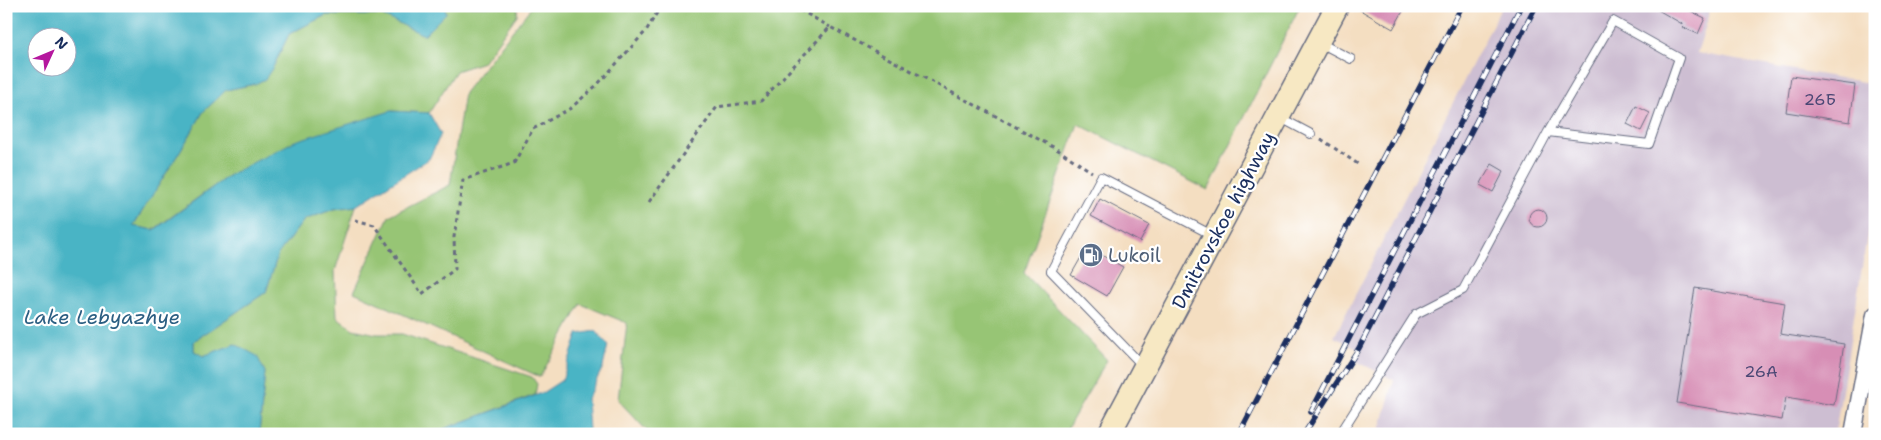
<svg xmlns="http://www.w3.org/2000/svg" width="1881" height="440" font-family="'Shantell Sans',sans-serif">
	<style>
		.industrial { fill: #cdbed2 }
		.green { fill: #97c574; stroke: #597a69 }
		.water { fill: #48b4c5; stroke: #327292; fill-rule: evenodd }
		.building { fill: #d78eb5 }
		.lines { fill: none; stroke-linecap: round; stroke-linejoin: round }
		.lane-casing { stroke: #676c81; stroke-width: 10 }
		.street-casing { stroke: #676c81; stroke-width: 19 }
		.secondary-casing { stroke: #676c81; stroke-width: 25 }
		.path { stroke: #676c81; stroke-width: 3; stroke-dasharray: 4 4; stroke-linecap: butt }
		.lane { stroke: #fff; stroke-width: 8 }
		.street { stroke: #fff; stroke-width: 16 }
		.secondary { stroke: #f7e8c3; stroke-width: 22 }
		.rail-casing { stroke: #1b2f5e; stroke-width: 5.5 }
		.rail { stroke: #fff; stroke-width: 4; stroke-dasharray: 11; stroke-linecap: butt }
		.labels { text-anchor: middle; stroke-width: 4.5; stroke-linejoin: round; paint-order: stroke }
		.number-label { font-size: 16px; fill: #4a4774 }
		.street-label { font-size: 19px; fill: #1b2f5e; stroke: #fff }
		.service-label { font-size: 19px; fill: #4e5e75; stroke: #fff; text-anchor: start }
		.water-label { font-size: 20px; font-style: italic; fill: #2b5e82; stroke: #fff }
	</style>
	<rect width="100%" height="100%" fill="#fff"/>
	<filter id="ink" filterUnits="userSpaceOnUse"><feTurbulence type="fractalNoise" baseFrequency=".02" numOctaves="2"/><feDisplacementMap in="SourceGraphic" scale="10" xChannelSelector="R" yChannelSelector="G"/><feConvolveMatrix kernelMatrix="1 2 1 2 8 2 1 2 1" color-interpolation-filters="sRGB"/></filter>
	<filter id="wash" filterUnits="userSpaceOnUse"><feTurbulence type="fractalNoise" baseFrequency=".0096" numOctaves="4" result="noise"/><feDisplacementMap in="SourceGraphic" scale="20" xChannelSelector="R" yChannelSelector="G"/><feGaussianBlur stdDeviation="1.12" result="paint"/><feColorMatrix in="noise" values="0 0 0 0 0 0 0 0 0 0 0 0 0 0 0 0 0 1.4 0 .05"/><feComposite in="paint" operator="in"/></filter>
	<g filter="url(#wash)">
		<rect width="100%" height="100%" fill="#f4dec1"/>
		<path class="industrial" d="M 1502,6 L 1710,6 L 1709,16 L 1697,53 L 1875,84 L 1875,213 L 1871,212 L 1835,434 L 1379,434 L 1394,380 L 1356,361 L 1362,350 L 1334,337 Z"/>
		<g class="green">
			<path d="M 445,6 L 518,6 L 517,15 L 483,62 L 456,71 L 429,113 L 391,111 L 231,174 L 153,230 L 133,226 L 190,135 L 203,112 L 226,90 L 255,84 L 273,67 L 289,34 L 326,15 L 381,15 L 424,34 L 446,13 Z"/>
			<path d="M 532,6 L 1300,6 L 1208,190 L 1078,124 L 1024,273 L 1107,360 L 1064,434 L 650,434 L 618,400 L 627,323 L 581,304 L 540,377 L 354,292 L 389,216 L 450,185 L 464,93 Z"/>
			<path d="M 356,206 L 335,271 L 337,317 L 353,329 L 377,334 L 402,334 L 532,377 L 537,384 L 535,395 L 430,434 L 353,434 L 340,432 L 337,434 L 259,434 L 265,372 L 235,344 L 204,356 L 194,351 L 194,341 L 266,292 L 278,254 L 304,220 L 334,209 Z"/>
		</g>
		<g class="water">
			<path d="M 6,6 L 445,6 L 446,13 L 424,35 L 381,15 L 326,15 L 289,34 L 273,67 L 265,79 L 255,84 L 226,90 L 203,112 L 190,135 L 133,226 L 154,230 L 231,174 L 295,141 L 391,111 L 429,113 L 441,134 L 429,159 L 356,206 L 334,209 L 304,220 L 278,254 L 266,292 L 194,341 L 194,351 L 203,356 L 235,344 L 257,356 L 265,372 L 259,434 L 6,434 ZM 38,38 L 68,38 L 68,68 L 38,68 Z"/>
			<path d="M 596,331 L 608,345 L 603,367 L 587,399 L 589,430 L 584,434 L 430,434 L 542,393 L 562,380 L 578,334 Z"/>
		</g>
		<g id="blocks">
			<g class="building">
				<path d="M 1353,6 L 1406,6 L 1393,29 Z"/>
				<path d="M 1651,6 L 1680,6 L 1705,18 L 1698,34 L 1682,27 L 1684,25 Z"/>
				<path d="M 1791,76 L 1855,85 L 1850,122 L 1786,112 Z"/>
				<path d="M 1636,106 L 1650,113 L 1641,131 L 1627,124 Z"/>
				<path d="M 1492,164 L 1504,171 L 1493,192 L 1480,185 Z"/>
				<path d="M 1100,199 L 1149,225 L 1140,242 L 1091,216 Z"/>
				<circle cx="1538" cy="218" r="9"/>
				<path d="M 1087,247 L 1123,267 L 1107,296 L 1071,275 Z"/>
				<path d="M 1695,288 L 1785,303 L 1780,334 L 1844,344 L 1834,405 L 1786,397 L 1782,420 L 1677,403 Z"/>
			</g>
		</g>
	</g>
	<g filter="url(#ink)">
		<use href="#blocks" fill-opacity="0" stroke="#676c81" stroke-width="1"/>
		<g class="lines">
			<g class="lane-casing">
				<g id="lane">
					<path d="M 1320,43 L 1351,59"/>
					<path d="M 1279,117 L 1311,134"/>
					<path d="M 1143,366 L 1051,271 L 1101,177 L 1212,235"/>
					<path d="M 1340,434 L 1416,314 L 1463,290 L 1548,132 L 1613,21 L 1679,58 L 1649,144 L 1548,132"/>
				</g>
			</g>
			<g class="street-casing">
				<path id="street" d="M 1853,434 L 1875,315"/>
			</g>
			<g class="secondary-casing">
				<path id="secondary" d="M 1109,434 L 1337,6"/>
			</g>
			<g class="path">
				<path d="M 793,6 L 830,27"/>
				<path d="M 1321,139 L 1358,164"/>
				<path d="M 649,202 L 717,107 L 761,101 L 830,27 L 1055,148 L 1092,172"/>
				<path d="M 355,220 L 374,225 L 422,294 L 455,269 L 454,237 L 463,180 L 514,163 L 533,129 L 571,108 L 598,84 L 646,31 L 661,6"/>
			</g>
			<use href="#lane" class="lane"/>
			<use href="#street" class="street"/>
			<use href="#secondary" class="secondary"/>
			<g class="rail-casing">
				<g id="rail">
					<path d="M 1311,412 L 1521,6"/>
					<path d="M 1239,434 L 1462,6"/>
					<path d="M 1304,434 L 1359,348 L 1536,6"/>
				</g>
			</g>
			<use href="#rail" class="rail"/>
		</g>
	</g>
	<defs>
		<g id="fuel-disc" transform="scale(1.25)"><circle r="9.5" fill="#5c6f8a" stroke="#fff"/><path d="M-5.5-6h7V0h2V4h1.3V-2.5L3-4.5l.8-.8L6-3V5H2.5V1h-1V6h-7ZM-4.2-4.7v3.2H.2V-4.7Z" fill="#fff"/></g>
	</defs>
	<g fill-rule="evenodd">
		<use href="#fuel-disc" x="1091" y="255"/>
	</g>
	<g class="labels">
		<g class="number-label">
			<text x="1820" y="105">26Б</text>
			<text x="1761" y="377">26А</text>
		</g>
		<g class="street-label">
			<text transform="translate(1223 220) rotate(-62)" y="7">Dmitrovskoe highway</text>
		</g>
		<g class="service-label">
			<text x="1108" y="262">Lukoil</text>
		</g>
		<g class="water-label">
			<text x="102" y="324">Lake Lebyazhye</text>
		</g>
	</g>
	<rect width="1881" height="440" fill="none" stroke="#fff" stroke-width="25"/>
	<g transform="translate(52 52) rotate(46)"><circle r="24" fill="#ffffff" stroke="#a4acbf"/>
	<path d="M0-4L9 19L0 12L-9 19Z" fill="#b5179e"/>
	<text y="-8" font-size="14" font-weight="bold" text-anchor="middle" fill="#1b2f5e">N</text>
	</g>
</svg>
